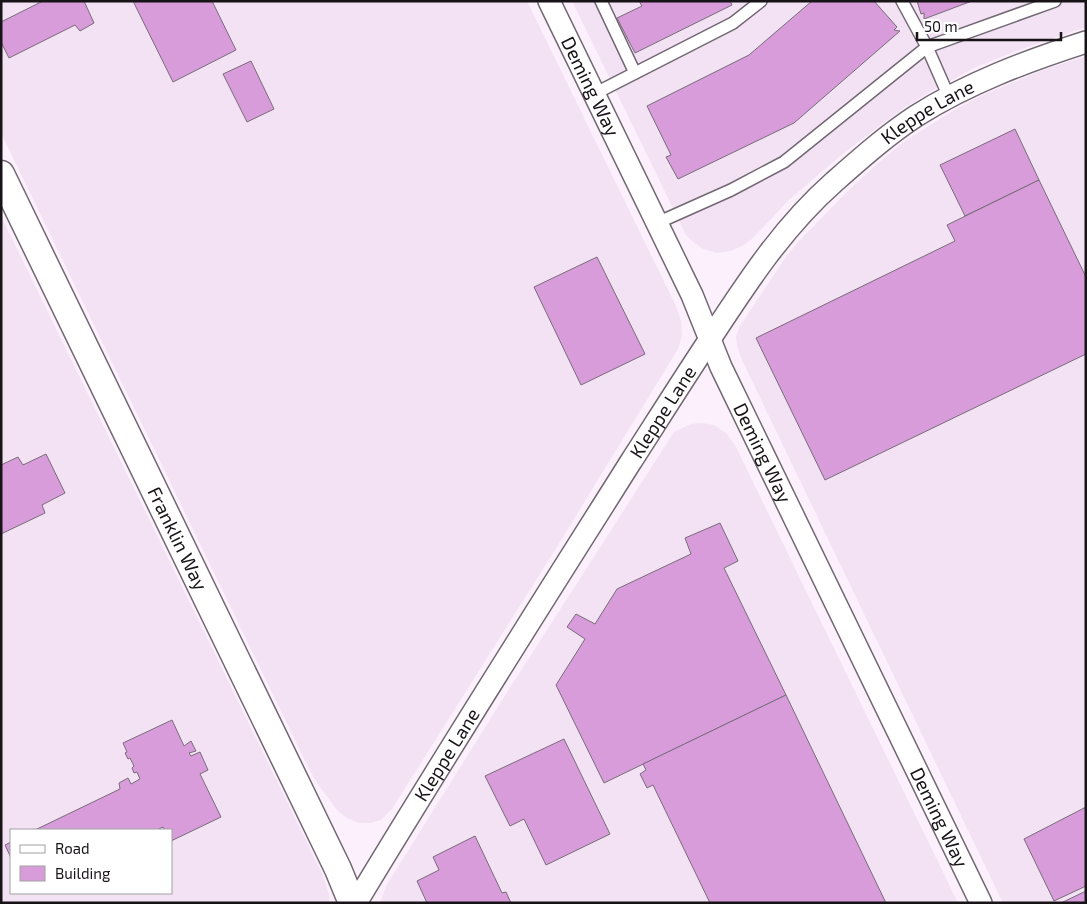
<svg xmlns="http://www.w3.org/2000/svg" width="1087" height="904" font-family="'Exo 2',sans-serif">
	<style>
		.built { fill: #f3e2f4; fill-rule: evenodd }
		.building { fill: #d89cdb; stroke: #776d78 }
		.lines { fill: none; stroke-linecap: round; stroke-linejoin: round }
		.service-casing { stroke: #726873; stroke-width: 14 }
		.minor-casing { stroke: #726873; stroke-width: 24 }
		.tertiary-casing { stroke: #726873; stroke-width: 29 }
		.service { stroke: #fff; stroke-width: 11 }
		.minor { stroke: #fff; stroke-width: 21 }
		.tertiary { stroke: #fff; stroke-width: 26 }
		.labels { text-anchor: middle; stroke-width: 4; stroke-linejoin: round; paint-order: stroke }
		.street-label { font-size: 19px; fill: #171317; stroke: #fff }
	</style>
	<rect width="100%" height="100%" fill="#fcf0fc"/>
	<g class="built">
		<path d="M 1,1 L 527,1 L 676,306 L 681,321 L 682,336 L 678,349 L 555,550 L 392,809 L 381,820 L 371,823 L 359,823 L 347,818 L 337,810 L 317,783 L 310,771 L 1,133 Z"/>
		<path d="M 572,1 L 1086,1 L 1086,27 L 1014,52 L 976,67 L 933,90 L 902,109 L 840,156 L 789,200 L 752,239 L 742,246 L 731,251 L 717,253 L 703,249 L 692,241 L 686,235 Z"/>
		<path d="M 1086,56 L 1086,903 L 1003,903 L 741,358 L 737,346 L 736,336 L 739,328 L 748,314 L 785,258 L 799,241 L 850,189 L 877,164 L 902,143 L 954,110 L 985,94 L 1043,70 Z"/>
		<path d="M 1,216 L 322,873 L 329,894 L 329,903 L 1,903 ZM 11,830 L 171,830 L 171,893 L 11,893 Z"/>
		<path d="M 702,423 L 714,425 L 726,433 L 735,445 L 958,903 L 380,903 L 386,886 L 511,686 L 674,432 L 691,424 Z"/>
	</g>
	<g class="building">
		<path d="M 43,1 L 84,1 L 94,23 L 80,31 L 75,25 L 9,58 L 1,42 L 1,22 Z"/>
		<path d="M 133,1 L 212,1 L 236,50 L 173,82 Z"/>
		<path d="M 639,1 L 730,1 L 732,5 L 635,53 L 617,18 L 642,6 Z"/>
		<path d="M 812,1 L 874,1 L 897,27 L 894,30 L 900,31 L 794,123 L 678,179 L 666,157 L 671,155 L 647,106 L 749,55 Z"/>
		<path d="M 917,1 L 972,1 L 924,19 L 924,13 L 921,14 Z"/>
		<path d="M 251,61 L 274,109 L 247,122 L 223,74 Z"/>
		<path d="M 1015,129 L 1039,180 L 965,216 L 940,165 Z"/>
		<path d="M 1039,180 L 1086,277 L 1086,354 L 825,480 L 756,338 L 955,241 L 947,225 Z"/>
		<path d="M 597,257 L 645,354 L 581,385 L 534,287 Z"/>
		<path d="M 46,454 L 65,493 L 42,505 L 45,513 L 1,534 L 1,465 L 18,457 L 23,465 Z"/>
		<path d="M 720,523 L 738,561 L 724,568 L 786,695 L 604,783 L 556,685 L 585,639 L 567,627 L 576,614 L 595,624 L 617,589 L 691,554 L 685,538 Z"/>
		<path d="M 786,695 L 798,720 L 886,903 L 710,903 L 653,785 L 647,788 L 640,774 L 646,770 L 643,764 Z"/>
		<path d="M 172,720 L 184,746 L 191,741 L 196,751 L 189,753 L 191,756 L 200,752 L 208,770 L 200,774 L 221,817 L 171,841 L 171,830 L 165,830 L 163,827 L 157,830 L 35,830 L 120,789 L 119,783 L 128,778 L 131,784 L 140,779 L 137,772 L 134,773 L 132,768 L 134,766 L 130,758 L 128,759 L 125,753 L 127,752 L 123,743 Z"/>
		<path d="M 564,739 L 610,834 L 546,865 L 524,819 L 510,826 L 485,776 Z"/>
		<path d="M 1086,807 L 1086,886 L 1054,901 L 1024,839 Z"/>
		<path d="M 475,836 L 502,893 L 506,892 L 511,903 L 427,903 L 417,881 L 439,870 L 433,857 Z"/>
		<path d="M 11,842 L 11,858 L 5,845 Z"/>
		<path d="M 1086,891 L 1086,903 L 1061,903 Z"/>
	</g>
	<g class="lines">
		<g class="service-casing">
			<g id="service">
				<path d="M 601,1 L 635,73"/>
				<path d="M 902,1 L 927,47 L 949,97"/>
				<path d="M 594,94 L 733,23 L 761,1"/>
				<path d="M 657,223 L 731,190 L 784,162 L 927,47 L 1055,1"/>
			</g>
		</g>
		<g class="minor-casing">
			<g id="minor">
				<path id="s1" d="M 549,1 L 692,295 L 721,367 L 981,903"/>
				<path id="s2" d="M 356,903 C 445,755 538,609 630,463 C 657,421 684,378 712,336 C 748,281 784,226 834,182 C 860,159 887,135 916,116 C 968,83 1027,61 1086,42"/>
			</g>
		</g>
		<g class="tertiary-casing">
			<g id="tertiary">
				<path id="s3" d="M 1,174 L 338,869 L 352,903"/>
			</g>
		</g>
		<use href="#service" class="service"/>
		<use href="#minor" class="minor"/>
		<use href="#tertiary" class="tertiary"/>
	</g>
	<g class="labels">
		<g class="street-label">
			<text dy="7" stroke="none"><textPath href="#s1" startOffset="95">Deming Way</textPath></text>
			<text dy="7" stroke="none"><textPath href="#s2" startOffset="984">Kleppe Lane</textPath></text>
			<text dy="7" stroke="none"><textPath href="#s2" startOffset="579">Kleppe Lane</textPath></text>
			<text dy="7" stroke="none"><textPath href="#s1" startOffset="500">Deming Way</textPath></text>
			<text dy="7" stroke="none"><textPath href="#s3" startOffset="405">Franklin Way</textPath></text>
			<text dy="7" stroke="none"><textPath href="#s2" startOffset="174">Kleppe Lane</textPath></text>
			<text dy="7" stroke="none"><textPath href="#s1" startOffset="905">Deming Way</textPath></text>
		</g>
	</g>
	<rect width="1087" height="904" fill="none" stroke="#171317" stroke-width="5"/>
	<rect x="10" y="829" width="162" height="65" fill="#ffffff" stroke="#a2a1a2"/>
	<rect x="20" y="845" width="25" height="8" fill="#ffffff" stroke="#a2a1a2"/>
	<text x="55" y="854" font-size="15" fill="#171317">Road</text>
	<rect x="20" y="866" width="25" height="15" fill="#d89cdb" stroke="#a2a1a2"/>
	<text x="55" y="879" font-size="15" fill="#171317">Building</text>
	<path d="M917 32v8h144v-8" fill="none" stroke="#171317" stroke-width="2.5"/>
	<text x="924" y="32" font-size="15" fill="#171317" stroke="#ffffff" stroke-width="4" paint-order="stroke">50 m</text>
</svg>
